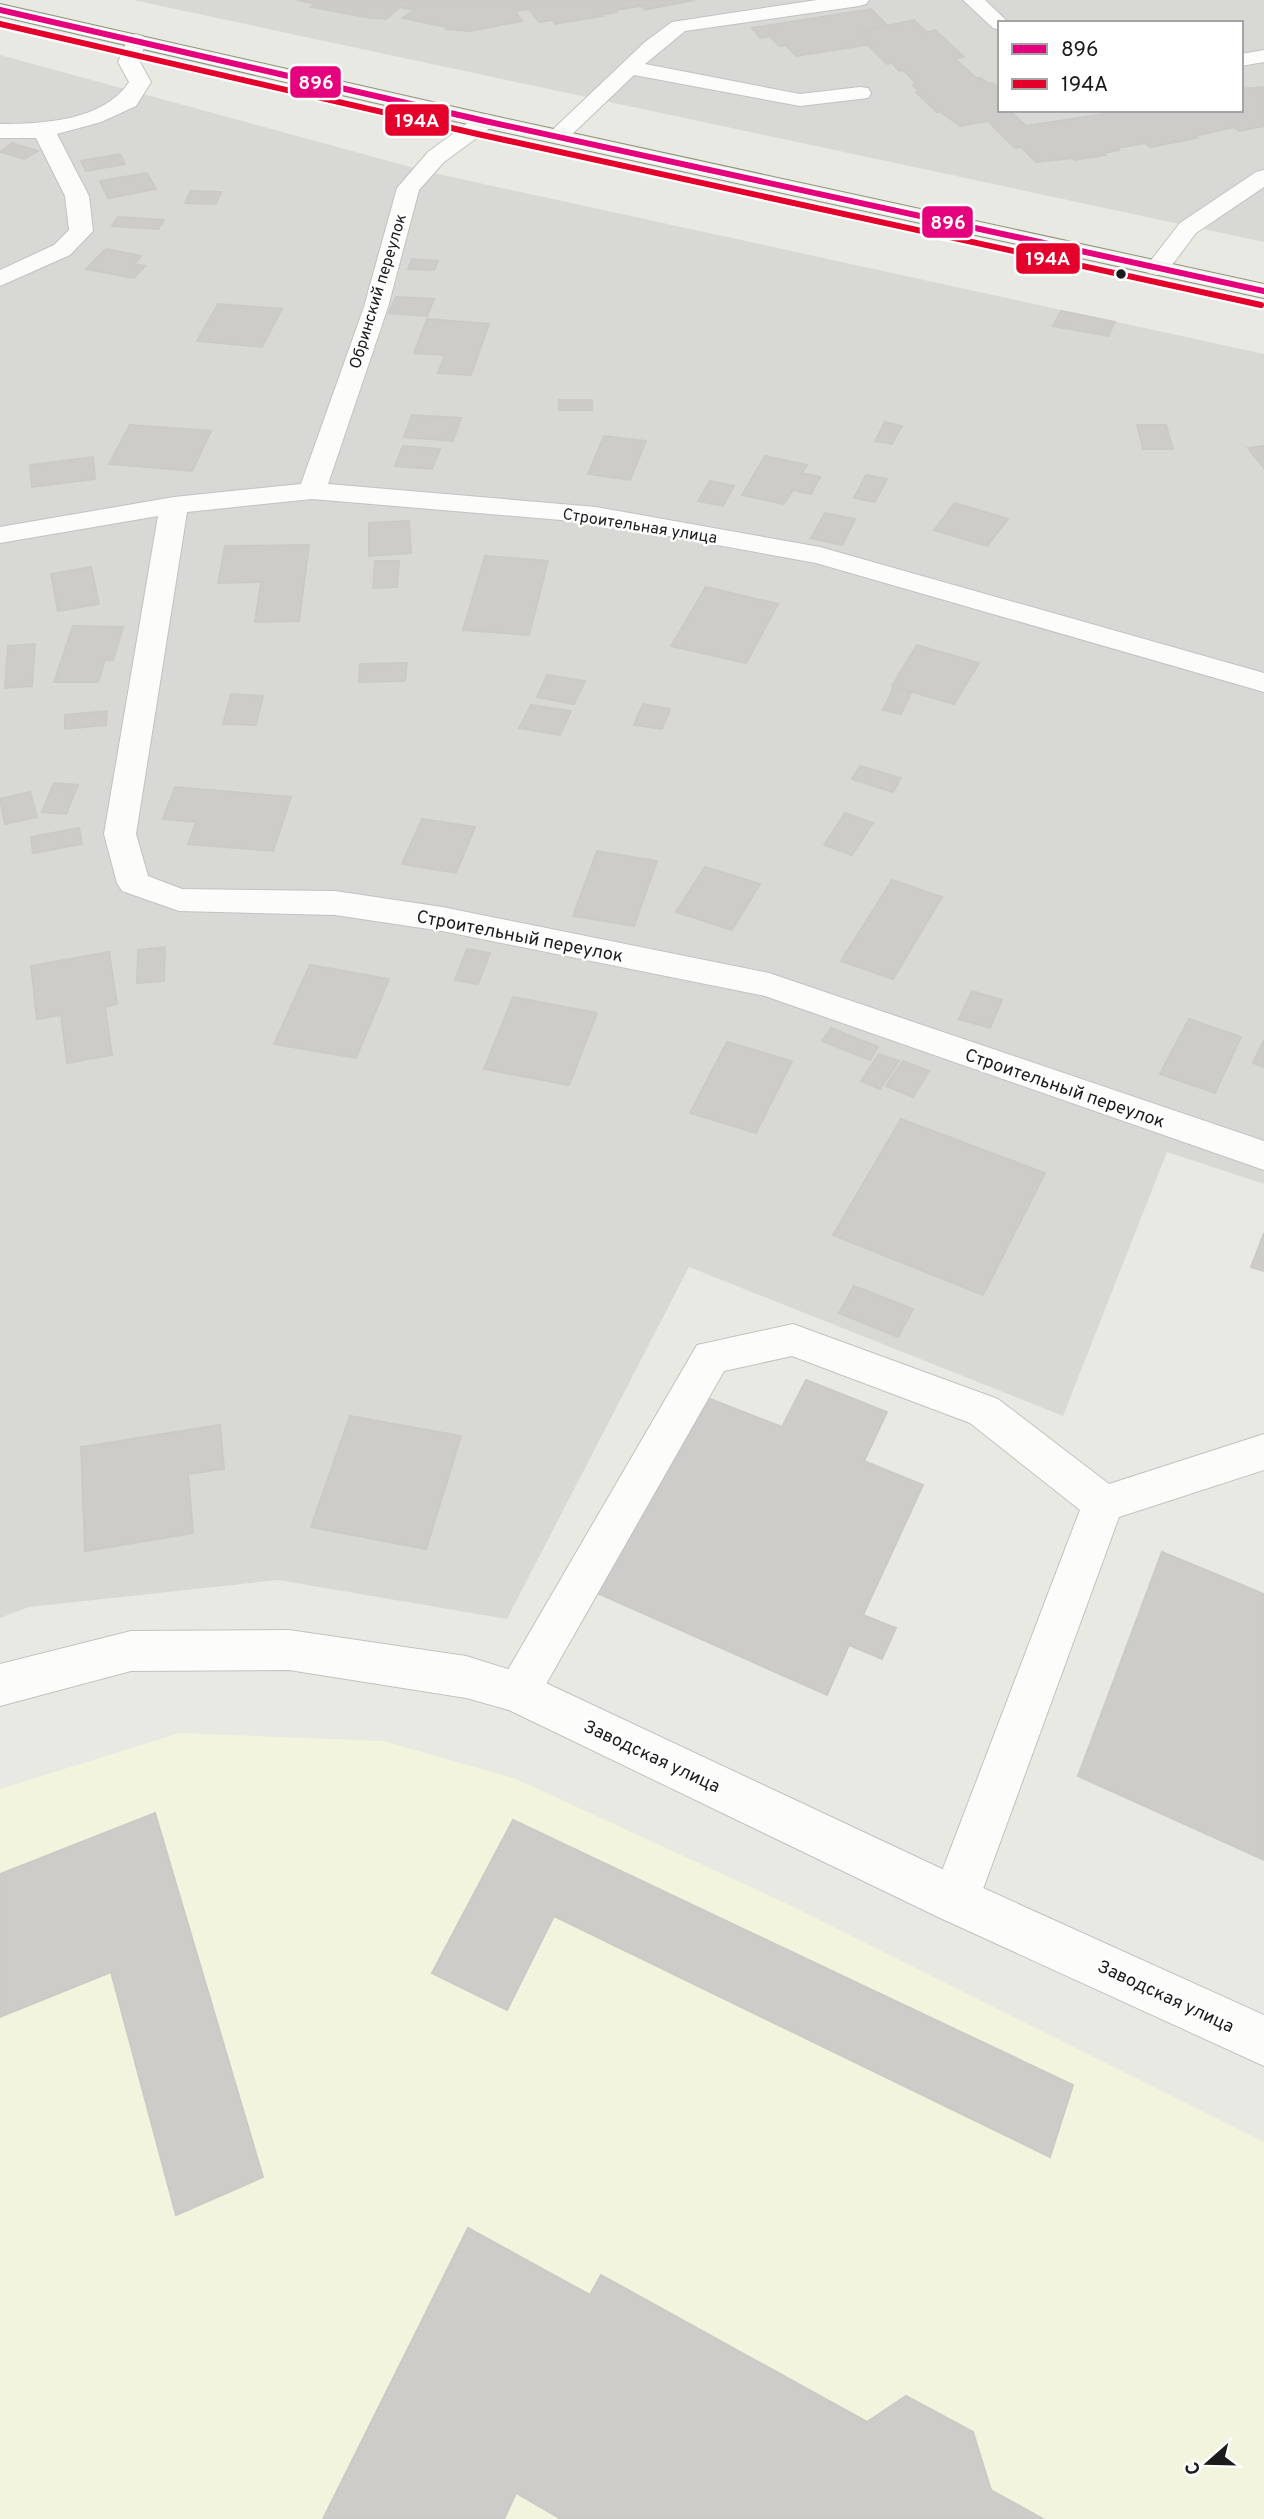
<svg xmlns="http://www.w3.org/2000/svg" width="1264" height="2519" font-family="Overpass,sans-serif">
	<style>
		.residential { fill: #d8d8d5; fill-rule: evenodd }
		.education { fill: #f2f4de }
		.building { fill: #ceccc9; stroke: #cccac6; stroke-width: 2 }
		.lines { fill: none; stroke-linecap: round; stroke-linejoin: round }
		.lane-casing { stroke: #c2c2c0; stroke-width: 2 }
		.street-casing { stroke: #c2c2c0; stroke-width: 2 }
		.secondary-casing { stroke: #8e927e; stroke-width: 2 }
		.lane { fill: #fcfcfb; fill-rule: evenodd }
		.street { fill: #fcfcfb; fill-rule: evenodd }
		.secondary { fill: #f0f2e9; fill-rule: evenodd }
		.bus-1-casing { stroke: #fff; stroke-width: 10 }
		.bus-2-casing { stroke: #fff; stroke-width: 10 }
		.bus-1 { stroke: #e5007d; stroke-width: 6 }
		.bus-2 { stroke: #e4002b; stroke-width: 6 }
		.bus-dot { fill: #1b1b1b; stroke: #fff; stroke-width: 2.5 }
		.labels { text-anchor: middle; stroke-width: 5; stroke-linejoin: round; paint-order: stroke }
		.far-street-label { font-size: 16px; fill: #1b1b1b; stroke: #fff }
		.street-label { font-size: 18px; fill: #1b1b1b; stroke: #fff }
		.line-badge { stroke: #fff; stroke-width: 2.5 }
		.badge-label { font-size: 19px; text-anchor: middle; font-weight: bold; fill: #fff }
	</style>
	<rect width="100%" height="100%" fill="#e9e9e4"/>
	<g class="residential">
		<path d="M 133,0 L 1264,0 L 1264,242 ZM 1000,23 L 1241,23 L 1241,110 L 1000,110 Z"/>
		<path d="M 0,55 L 429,172 L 1264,354 L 1264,1184 L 1167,1152 L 1063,1416 L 689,1267 L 507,1619 L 278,1580 L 29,1607 L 0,1618 Z"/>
	</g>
	<path class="education" d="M 180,1733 L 383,1741 L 516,1779 L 785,1903 L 1264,2142 L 1264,2519 L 0,2519 L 0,1789 Z"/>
	<g class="building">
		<path d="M 297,0 L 695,0 L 644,10 L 641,6 L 616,10 L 617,12 L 600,15 L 602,16 L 555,24 L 552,20 L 539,22 L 529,9 L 515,11 L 522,21 L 470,31 L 446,29 L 447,27 L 403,18 L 413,10 L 400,7 L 386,19 L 371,18 L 311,7 L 315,4 Z"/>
		<path d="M 871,9 L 889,27 L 863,31 L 872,44 L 796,56 L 786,45 L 779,46 L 770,36 L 761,38 L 752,28 Z"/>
		<path d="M 914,20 L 926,32 L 935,30 L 964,57 L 955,59 L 976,78 L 981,78 L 988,84 L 993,83 L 1000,90 L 1000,110 L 1014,110 L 1010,111 L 1026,126 L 1130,110 L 1241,110 L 1241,89 L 1264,87 L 1264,126 L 1239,131 L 1234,127 L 1195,136 L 1197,138 L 1150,147 L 1145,143 L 1117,148 L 1119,150 L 1103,153 L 1105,155 L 1075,160 L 1073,158 L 1036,162 L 1021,147 L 1015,148 L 988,121 L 960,126 L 941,112 L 937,112 L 916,92 L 920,91 L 913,85 L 917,84 L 903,70 L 899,71 L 892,63 L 887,64 L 869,46 L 873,45 L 866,39 L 870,38 L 863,31 Z"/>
		<path d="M 12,143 L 38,151 L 24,159 L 0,152 Z"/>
		<path d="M 120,154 L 125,164 L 86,171 L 81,161 Z"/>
		<path d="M 147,173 L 156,189 L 108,198 L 100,181 Z"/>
		<path d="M 191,191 L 221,192 L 216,204 L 185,203 Z"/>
		<path d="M 118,217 L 164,220 L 158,229 L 112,226 Z"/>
		<path d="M 106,249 L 141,256 L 134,264 L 145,266 L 134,278 L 86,269 Z"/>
		<path d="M 412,259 L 438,261 L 434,270 L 408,269 Z"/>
		<path d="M 396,297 L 434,299 L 427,316 L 389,313 Z"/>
		<path d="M 218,304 L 282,309 L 262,347 L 197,341 Z"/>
		<path d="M 1061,311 L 1115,322 L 1108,336 L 1053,326 Z"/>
		<path d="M 427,319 L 489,324 L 471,375 L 438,373 L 445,355 L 414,353 Z"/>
		<rect x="559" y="400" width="33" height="10"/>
		<path d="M 412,415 L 461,418 L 453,441 L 404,437 Z"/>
		<path d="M 885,422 L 902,426 L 892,444 L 875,441 Z"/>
		<path d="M 130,425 L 211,431 L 192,471 L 109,464 Z"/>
		<path d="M 1137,425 L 1166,425 L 1173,449 L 1143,449 Z"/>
		<path d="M 604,436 L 646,441 L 630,480 L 588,474 Z"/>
		<path d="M 403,446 L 440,449 L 432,469 L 395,466 Z"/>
		<path d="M 1264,446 L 1264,468 L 1248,448 Z"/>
		<path d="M 765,456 L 807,465 L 802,473 L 820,477 L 811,494 L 793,490 L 784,504 L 742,495 Z"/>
		<path d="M 93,457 L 95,479 L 32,487 L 30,465 Z"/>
		<path d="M 866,475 L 887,479 L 875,502 L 854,498 Z"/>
		<path d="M 710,481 L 734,486 L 723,506 L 698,501 Z"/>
		<path d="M 955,503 L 1008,519 L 987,546 L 934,530 Z"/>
		<path d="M 825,513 L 855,519 L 842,545 L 811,538 Z"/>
		<path d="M 409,521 L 411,553 L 369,556 L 369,523 Z"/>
		<path d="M 309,545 L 299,621 L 255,622 L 261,582 L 218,583 L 225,546 Z"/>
		<path d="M 485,556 L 548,561 L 529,635 L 463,630 Z"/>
		<path d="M 375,561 L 399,561 L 397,587 L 373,588 Z"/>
		<path d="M 91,567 L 99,604 L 58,611 L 51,574 Z"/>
		<path d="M 706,587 L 778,604 L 746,663 L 671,646 Z"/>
		<path d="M 73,626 L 123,627 L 113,660 L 105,660 L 98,682 L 54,682 Z"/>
		<path d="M 35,644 L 32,686 L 5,688 L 8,646 Z"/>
		<path d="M 917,645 L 979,663 L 954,704 L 892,686 Z"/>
		<path d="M 407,663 L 405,681 L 359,682 L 360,664 Z"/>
		<path d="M 547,675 L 585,681 L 574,704 L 537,697 Z"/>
		<path d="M 893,688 L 911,693 L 901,714 L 883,710 Z"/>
		<path d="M 231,694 L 263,696 L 256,725 L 223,724 Z"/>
		<path d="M 643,704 L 670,709 L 662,729 L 634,725 Z"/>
		<path d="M 531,705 L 571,711 L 560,735 L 519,728 Z"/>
		<path d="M 107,711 L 106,725 L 65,729 L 65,715 Z"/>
		<path d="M 860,766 L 901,778 L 893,792 L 852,779 Z"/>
		<path d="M 54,783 L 78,785 L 66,814 L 42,812 Z"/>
		<path d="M 175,787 L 291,797 L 273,851 L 188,844 L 196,822 L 163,819 Z"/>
		<path d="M 30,792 L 37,817 L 5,824 L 0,799 Z"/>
		<path d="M 845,813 L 873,823 L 852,855 L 824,845 Z"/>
		<path d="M 422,819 L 475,827 L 456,873 L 402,864 Z"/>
		<path d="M 79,828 L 82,844 L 33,853 L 31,837 Z"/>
		<path d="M 597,851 L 657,861 L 634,926 L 573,916 Z"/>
		<path d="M 705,867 L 760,884 L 732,930 L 676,912 Z"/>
		<path d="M 892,880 L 942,897 L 893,979 L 841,961 Z"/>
		<path d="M 165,947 L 164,981 L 137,983 L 138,950 Z"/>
		<path d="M 467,949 L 490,953 L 478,984 L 455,980 Z"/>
		<path d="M 109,952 L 117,1004 L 105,1007 L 112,1055 L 67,1063 L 61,1015 L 37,1019 L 31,966 Z"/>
		<path d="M 310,965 L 389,979 L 356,1058 L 274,1044 Z"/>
		<path d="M 972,991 L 1002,1000 L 990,1028 L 959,1019 Z"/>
		<path d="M 513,997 L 597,1013 L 569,1085 L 484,1069 Z"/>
		<path d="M 1189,1019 L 1241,1037 L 1215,1093 L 1160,1074 Z"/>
		<path d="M 831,1028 L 878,1047 L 870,1060 L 822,1041 Z"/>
		<path d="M 1264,1040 L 1264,1067 L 1253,1063 Z"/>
		<path d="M 727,1042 L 792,1061 L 756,1133 L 690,1113 Z"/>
		<path d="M 879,1054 L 899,1061 L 880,1089 L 861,1081 Z"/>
		<path d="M 903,1061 L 929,1071 L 913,1097 L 886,1086 Z"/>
		<path d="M 901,1119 L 1045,1173 L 983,1295 L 833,1235 Z"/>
		<path d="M 1264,1233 L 1264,1271 L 1251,1267 Z"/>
		<path d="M 854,1286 L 913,1309 L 898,1337 L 839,1313 Z"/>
		<path d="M 806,1380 L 887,1412 L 864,1461 L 923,1485 L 863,1615 L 896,1628 L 882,1659 L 849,1645 L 827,1695 L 586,1588 L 695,1393 L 782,1427 Z"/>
		<path d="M 350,1416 L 461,1436 L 426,1549 L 311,1527 Z"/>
		<path d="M 220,1425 L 224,1469 L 188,1474 L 193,1533 L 85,1551 L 81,1447 Z"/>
		<path d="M 1162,1552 L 1264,1594 L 1264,1860 L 1078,1776 Z"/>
		<path d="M 155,1813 L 263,2177 L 176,2215 L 111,1972 L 0,2017 L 0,1874 Z"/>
		<path d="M 513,1820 L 1073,2085 L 1050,2157 L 554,1916 L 507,2010 L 432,1973 Z"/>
		<path d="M 468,2228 L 590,2295 L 601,2275 L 867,2422 L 906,2396 L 973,2432 L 991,2490 L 1043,2519 L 561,2519 L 516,2493 L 504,2519 L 323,2519 Z"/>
	</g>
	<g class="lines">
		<g class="lane-casing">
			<g id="lane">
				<path d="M 817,0 L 869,0 L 866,4 L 859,6 L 685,31 L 645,64 L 800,94 L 860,87 L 868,88 L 871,93 L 868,98 L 800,106 L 634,75 L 565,141 L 549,141 L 546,136 L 645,42 L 672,22 Z"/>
				<path d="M 963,0 L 985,0 L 1009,23 L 1000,23 L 1000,30 L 993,28 Z"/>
				<path d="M 1264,50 L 1264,62 L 1241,66 L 1241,54 Z"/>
				<path d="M 1264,170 L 1264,187 L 1196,233 L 1166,273 L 1157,275 L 1148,273 L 1145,268 L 1180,223 L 1256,172 Z"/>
				<path d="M 793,1324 L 998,1399 L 1109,1484 L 1264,1434 L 1264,1470 L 1119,1517 L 979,1900 L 972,1917 L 955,1924 L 938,1917 L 931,1900 L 1080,1510 L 970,1423 L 792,1356 L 724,1371 L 533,1707 L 517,1713 L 501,1707 L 495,1692 L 697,1345 Z"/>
			</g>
		</g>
		<g class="street-casing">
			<g id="street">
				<path d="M 136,34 L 143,36 L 146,40 L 140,62 L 151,82 L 136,106 L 101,122 L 57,134 L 89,196 L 93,231 L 70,255 L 0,286 L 0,270 L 54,245 L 69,230 L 65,196 L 36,138 L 0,138 L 0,124 C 42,124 104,121 129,82 L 118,62 L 129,36 Z"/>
				<path d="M 485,114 L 493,116 L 496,121 L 493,126 L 444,162 L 419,190 L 388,307 L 328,484 L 596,507 L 820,547 L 1264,673 L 1264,692 L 816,563 L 596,523 L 312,499 L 187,512 L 136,834 L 148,876 L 182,889 L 335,891 L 442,907 L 769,973 L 1264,1141 L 1264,1170 L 765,996 L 442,931 L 335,915 L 179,911 L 122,891 L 117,883 L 104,834 L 158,516 L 0,543 L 0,527 L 174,497 L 301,484 L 364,307 L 397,188 L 428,152 L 477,116 Z"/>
				<path d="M 289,1630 L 466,1656 L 533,1677 L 972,1883 L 1264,2015 L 1264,2066 L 938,1917 L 509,1710 L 466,1698 L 289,1670 L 131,1671 L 0,1706 L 0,1664 L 131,1631 Z"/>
			</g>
		</g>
		<g class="secondary-casing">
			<path id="secondary" d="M 0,4 L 485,114 L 1264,284 L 1264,298 L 485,128 L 0,16 Z"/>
		</g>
		<use href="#lane" class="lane"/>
		<use href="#street" class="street"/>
		<use href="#secondary" class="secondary"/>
		<g class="bus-1-casing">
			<path id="bus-1" d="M 0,10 L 485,121 L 1264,291"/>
		</g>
		<g class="bus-2-casing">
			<path id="bus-2" d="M 0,24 L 482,135 L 1261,305"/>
		</g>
		<use href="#bus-1" class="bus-1"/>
		<use href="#bus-2" class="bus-2"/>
	</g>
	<circle class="bus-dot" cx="1121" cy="274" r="6"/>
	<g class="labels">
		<g class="far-street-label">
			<text transform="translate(377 291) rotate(-73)" y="6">Обринский переулок</text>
			<text transform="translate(640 525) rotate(9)" y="6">Строительная улица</text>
		</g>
		<g class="street-label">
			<text transform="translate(520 936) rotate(11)" y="6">Строительный переулок</text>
			<text transform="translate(1065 1088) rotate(19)" y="6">Строительный переулок</text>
			<text transform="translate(652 1756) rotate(25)" y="6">Заводская улица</text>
			<text transform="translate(1166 1996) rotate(25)" y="6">Заводская улица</text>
		</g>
	</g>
	<g class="line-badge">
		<rect x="289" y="65" width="53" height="34" rx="7" fill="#e5007d"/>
		<rect x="384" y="103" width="66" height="34" rx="7" fill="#e4002b"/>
		<rect x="921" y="205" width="53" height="34" rx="7" fill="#e5007d"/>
		<rect x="1015" y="242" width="66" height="33" rx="7" fill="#e4002b"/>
	</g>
	<g class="badge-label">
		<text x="316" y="89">896</text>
		<text x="417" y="127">194А</text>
		<text x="948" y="229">896</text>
		<text x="1048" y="265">194А</text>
	</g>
	<rect x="998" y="21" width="245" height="91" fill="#ffffff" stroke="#a4a4a4" stroke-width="2"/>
	<rect x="1012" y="44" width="35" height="10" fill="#e5007d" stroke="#a4a4a4" stroke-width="2"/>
	<text x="1061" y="56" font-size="21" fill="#1b1b1b">896</text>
	<rect x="1012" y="79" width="35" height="10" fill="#e4002b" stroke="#a4a4a4" stroke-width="2"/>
	<text x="1061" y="91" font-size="21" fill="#1b1b1b">194А</text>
	<g transform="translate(1208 2463) rotate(250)" stroke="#ffffff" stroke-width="5" paint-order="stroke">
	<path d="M0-5L12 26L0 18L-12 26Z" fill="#1b1b1b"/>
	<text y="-10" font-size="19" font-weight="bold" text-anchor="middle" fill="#1b1b1b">С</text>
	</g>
</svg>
